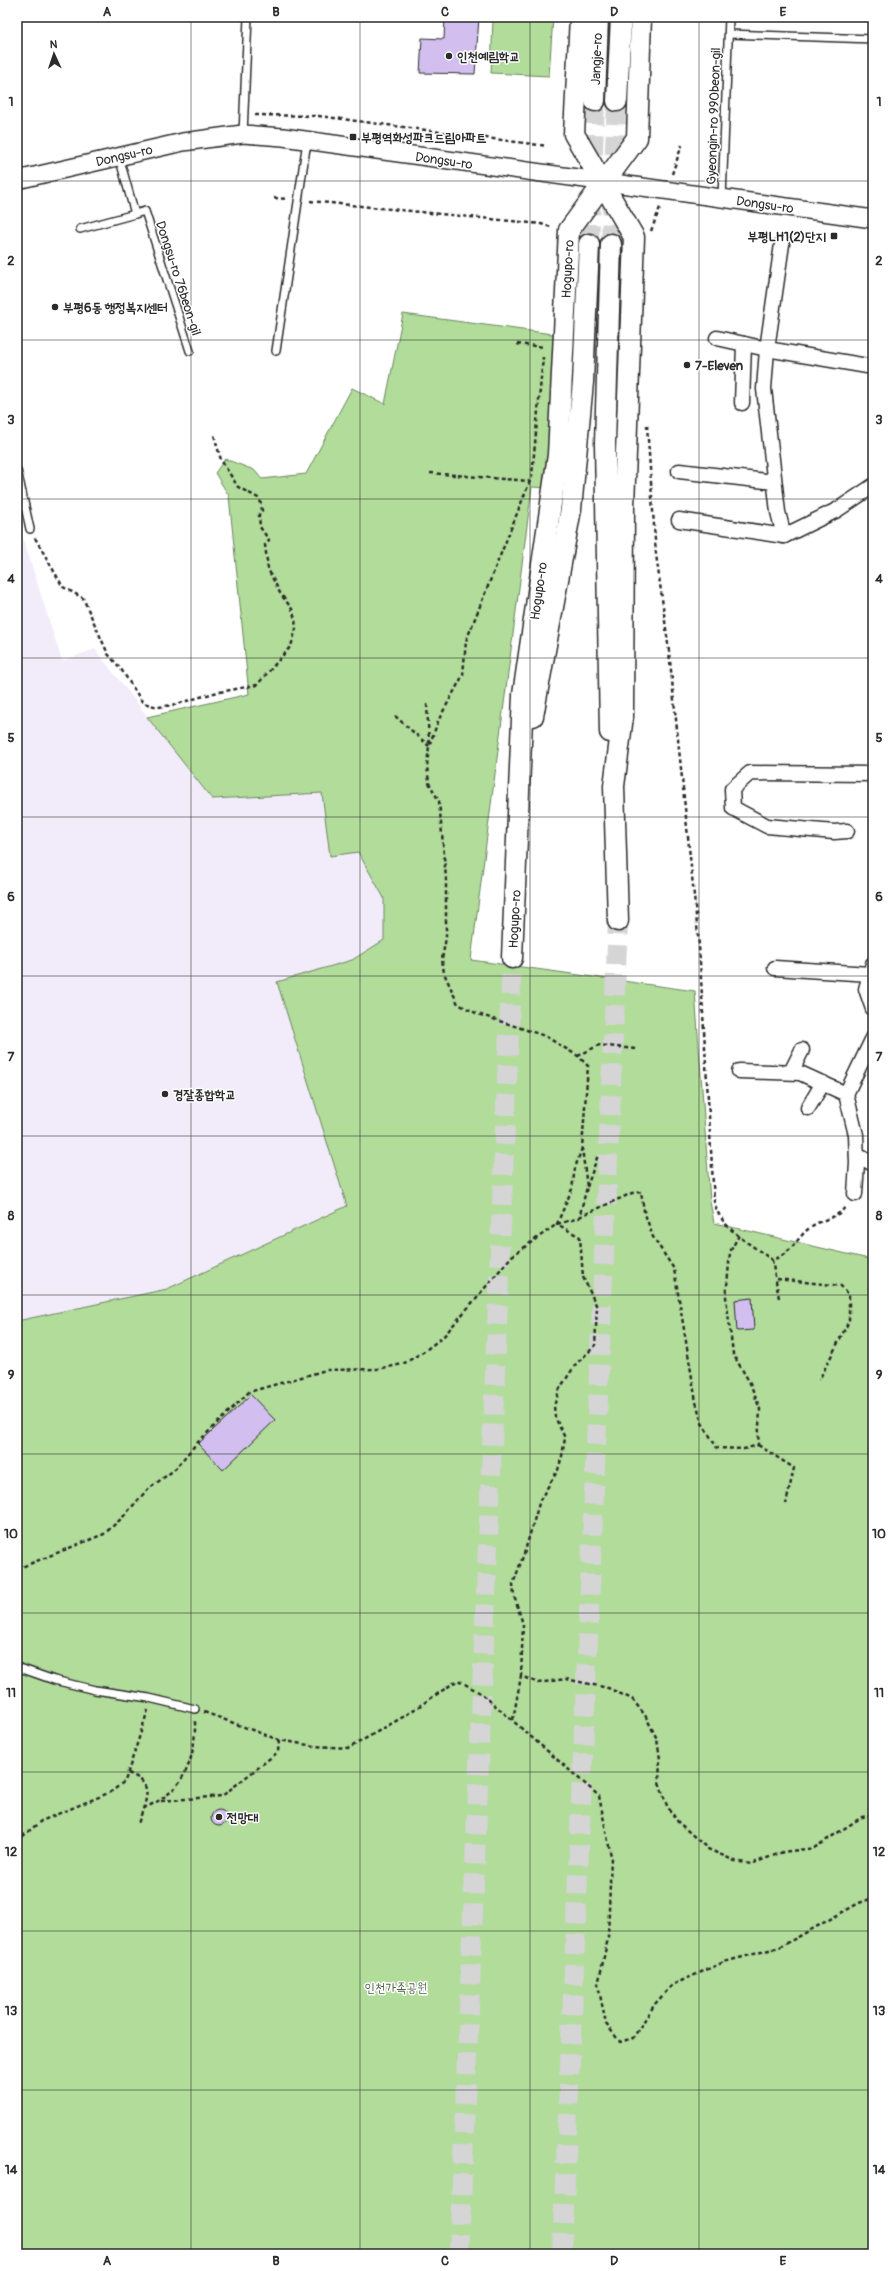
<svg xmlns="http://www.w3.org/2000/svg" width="890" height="2271" font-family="Pangolin,'Poor Story',sans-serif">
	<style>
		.built { fill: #f2ecfa }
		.green { fill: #b1dc9a; stroke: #6e8462 }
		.building { fill: #d2bff0; stroke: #2b2b2b }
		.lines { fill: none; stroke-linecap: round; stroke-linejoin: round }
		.secondary-tunnel { stroke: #d5d5d5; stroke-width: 20; stroke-dasharray: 20 10; stroke-linecap: butt }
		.service-casing { stroke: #2b2b2b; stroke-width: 10 }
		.minor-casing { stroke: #2b2b2b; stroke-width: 17 }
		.tertiary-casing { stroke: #2b2b2b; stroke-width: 20 }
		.secondary-casing { stroke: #2b2b2b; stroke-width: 23 }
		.path { stroke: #2b2b2b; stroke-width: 2.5; stroke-dasharray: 4 3; stroke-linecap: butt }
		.service { stroke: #fff; stroke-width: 7 }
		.minor { stroke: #fff; stroke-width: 14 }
		.tertiary { stroke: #fff; stroke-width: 17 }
		.secondary { stroke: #fff; stroke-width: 20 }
		.grid { fill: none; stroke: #2b2b2b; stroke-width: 1; stroke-opacity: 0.55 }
		.poi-dot { fill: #2b2b2b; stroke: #fff; stroke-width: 1.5 }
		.labels { text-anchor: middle; stroke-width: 3; stroke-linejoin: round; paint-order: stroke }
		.poi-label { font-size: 13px; font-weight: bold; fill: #2b2b2b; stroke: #fff; text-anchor: start }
		.street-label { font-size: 13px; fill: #2b2b2b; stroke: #fff }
		.park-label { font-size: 13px; fill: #53604c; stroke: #fff }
		.neatline { fill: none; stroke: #2b2b2b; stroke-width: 1.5 }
		.grid-label { font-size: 13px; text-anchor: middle; font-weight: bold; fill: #2b2b2b }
	</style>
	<rect width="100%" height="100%" fill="#fff"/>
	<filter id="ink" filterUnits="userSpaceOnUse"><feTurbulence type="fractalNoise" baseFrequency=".025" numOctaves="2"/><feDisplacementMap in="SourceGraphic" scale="8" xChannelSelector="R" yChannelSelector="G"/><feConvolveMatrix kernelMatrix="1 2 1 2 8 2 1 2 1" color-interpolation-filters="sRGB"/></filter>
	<g filter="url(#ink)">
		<path class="built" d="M 17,519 L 62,661 L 95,649 L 212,799 L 322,793 L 330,855 L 358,852 L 384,899 L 384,940 L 352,960 L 277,982 L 347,1206 L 167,1289 L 17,1321 Z"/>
		<g class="green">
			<path d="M 493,17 L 553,17 L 549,76 L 491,73 Z"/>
			<path d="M 403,314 L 560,335 L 547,488 L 532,487 L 471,960 L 695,991 L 710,1201 L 714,1223 L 873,1260 L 873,2254 L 17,2254 L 17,1321 L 167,1289 L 347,1206 L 277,982 L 352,960 L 384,940 L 384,898 L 358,852 L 330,856 L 322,793 L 212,799 L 147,717 L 249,694 L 229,496 L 215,473 L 225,459 L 254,470 L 262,479 L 306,474 L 352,388 L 385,404 Z"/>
		</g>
		<g class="building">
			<path d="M 445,17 L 479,17 L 475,74 L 420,73 L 422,38 L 444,39 Z"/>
			<path d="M 752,1298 L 754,1330 L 737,1331 L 735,1300 Z"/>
			<path d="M 251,1395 L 275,1420 L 223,1470 L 198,1444 Z"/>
			<circle cx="219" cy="1818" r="8"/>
		</g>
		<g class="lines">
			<g class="secondary-tunnel">
				<path d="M 589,244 L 595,101"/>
				<path d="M 611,244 L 617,101"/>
				<path d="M 459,2254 L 512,958"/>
				<path d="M 562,2254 L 618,921"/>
			</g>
			<g class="service-casing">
				<g id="service">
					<path d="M 729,34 L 873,39"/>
					<path d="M 243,134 L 248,17"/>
					<path d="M 119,157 L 135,214 L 145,211 L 190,351"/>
					<path d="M 722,198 L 729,17"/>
					<path d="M 80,229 L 135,214"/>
					<path d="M 276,351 L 307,141"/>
					<path d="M 17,470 L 30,529"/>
					<path d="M 17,1667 L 54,1680 L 95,1690 L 149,1698 L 195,1709"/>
				</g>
			</g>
			<g class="minor-casing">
				<g id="minor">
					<path d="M 782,244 L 767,349 L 873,367"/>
					<path d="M 717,338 L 767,349 L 764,389 L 778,512 L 784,536 L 837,510 L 873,486"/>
					<path d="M 742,403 L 744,344"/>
					<path d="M 679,471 L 774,482"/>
					<path d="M 679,520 L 784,536"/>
					<path d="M 847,831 L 834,832 L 767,826 L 733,808 L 732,789 L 750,773 L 873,774"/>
					<path d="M 873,964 L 866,989 L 873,1009"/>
					<path d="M 775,968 L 870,974"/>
					<path d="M 739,1071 L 800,1073 L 846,1094 L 873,1038"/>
					<path d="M 791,1072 L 802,1050"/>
					<path d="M 846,1094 L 856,1135 L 857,1163 L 855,1194"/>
					<path d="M 808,1108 L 823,1083"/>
					<path d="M 857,1155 L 873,1164"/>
				</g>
			</g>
			<g class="tertiary-casing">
				<path id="tertiary" d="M 17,180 L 183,142 L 243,134 L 283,137 L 873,219"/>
			</g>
			<g class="secondary-casing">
				<g id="secondary">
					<path d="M 580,17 L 574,134 L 634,237 L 624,506 L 623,716 L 614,786 L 618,921"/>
					<path d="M 595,101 L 598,17"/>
					<path d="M 617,101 L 621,17"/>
					<path d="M 533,716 L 571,509 L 583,382 L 589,244"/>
					<path d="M 610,732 L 605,443 L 611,244"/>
					<path d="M 512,958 L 523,695 L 558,455 L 569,230 L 637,138 L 641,17"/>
				</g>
			</g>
			<g class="path">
				<path d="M 255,115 L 319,116 L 547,146"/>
				<path d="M 672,174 L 682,145"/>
				<path d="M 274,198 L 287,199"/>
				<path d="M 310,201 L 541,224 L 551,227"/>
				<path d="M 651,231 L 661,205"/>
				<path d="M 517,344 L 544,347"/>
				<path d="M 647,425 L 656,554 L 669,651 L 699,945 L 714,1201 C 719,1228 751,1244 772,1260"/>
				<path d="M 430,473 L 529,481"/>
				<path d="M 35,538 L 63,587 L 83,598 L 108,654 L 121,669 L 143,703 L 158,707 L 173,705 L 214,693 L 257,685 L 291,646 L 296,629 L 295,619 L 292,609 L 280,593 L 268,569 L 265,545 L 269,540 L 260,527 L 259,515 L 262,511 L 260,499 L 238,487 L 221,460 L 214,435"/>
				<path d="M 427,704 L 429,743"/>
				<path d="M 395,716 L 429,746"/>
				<path d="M 578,1056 L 599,1045 L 636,1049"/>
				<path d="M 582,1148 L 575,1168 L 572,1189 L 557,1224 L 580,1237 L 583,1277 L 597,1307 L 595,1346 L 576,1364 L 560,1388 L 554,1406 L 555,1417 L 565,1438 L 562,1456 L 558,1470 L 540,1500 L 525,1551 L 513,1584 L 514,1596 L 523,1624 L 521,1676 L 538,1683 L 566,1679 L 608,1688 L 632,1699 L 645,1715 L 657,1739 L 660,1759 L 659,1782 L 667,1806 L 678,1822 L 708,1849 L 735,1861 L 751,1864 L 783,1852 L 814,1848 L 862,1817 L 873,1815"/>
				<path d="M 587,1187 L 598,1155"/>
				<path d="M 579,1217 L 632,1193 L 641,1192 L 644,1211 L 653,1237 L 674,1269 L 696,1402 L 702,1423 L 717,1448 L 744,1449 L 758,1445 L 760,1409 L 750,1383 L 733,1354 L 726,1297 L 730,1252 L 739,1235"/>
				<path d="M 777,1279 L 841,1286 L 849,1295 L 849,1321 L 819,1380"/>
				<path d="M 779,1298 L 772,1260 C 795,1252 795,1238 812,1226 C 824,1218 837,1219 846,1206"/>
				<path d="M 758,1445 L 794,1468 L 786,1504"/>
				<path d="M 17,1569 L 104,1534 L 122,1518 L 147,1490 L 174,1470 L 196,1444 L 249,1392 L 326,1370 L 378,1369 L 403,1364 L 423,1352 L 443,1337 L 512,1256 L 557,1224 L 579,1218 L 587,1187 L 582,1148 L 588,1066 L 578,1056 L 545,1036 L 478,1014 L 458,1004 L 444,973 L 442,959 L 446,938 L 446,878 L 439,801 L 429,783 L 427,766 L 429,746 L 439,719 L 463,675 L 466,641 L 532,476 L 543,357"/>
				<path d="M 204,1712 L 279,1740 L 314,1746 L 349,1748 L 403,1717 L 458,1680 L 482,1694 L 599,1796 L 611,1856 L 608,1938 L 598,1985 L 606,2024 L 620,2042 L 633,2038 L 655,2004 L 672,1985 L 724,1962 L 780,1947 L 859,1903 L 873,1898"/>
				<path d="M 513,1720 L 521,1676"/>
				<path d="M 128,1773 C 157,1784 145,1801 138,1824"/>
				<path d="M 161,1801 L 222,1796 L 278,1752 L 279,1740"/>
				<path d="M 143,1808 C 184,1793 196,1760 195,1719"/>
				<path d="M 17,1841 L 41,1821 L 111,1792 L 125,1781 L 148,1710"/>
			</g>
			<use href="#service" class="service"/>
			<use href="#minor" class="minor"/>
			<use href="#tertiary" class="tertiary"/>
			<use href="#secondary" class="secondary"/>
		</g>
	</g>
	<path class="grid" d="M 191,17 L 191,2254M 360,17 L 360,2254M 530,17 L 530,2254M 699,17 L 699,2254M 17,181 L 873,181M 17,340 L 873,340M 17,499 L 873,499M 17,658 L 873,658M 17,817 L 873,817M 17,976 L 873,976M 17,1136 L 873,1136M 17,1295 L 873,1295M 17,1454 L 873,1454M 17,1613 L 873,1613M 17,1772 L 873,1772M 17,1931 L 873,1931M 17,2090 L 873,2090"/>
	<g class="poi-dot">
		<circle cx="449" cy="56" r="4"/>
		<rect x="349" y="133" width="8" height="8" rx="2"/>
		<rect x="830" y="232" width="8" height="8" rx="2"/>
		<circle cx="55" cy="307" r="4"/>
		<circle cx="687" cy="365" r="4"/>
		<circle cx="165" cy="1094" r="4"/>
		<circle cx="219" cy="1817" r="4"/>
	</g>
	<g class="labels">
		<g class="poi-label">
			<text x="457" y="61">인천예림학교</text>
			<text x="361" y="142">부평역화성파크드림아파트</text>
			<text x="826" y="241" text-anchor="end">부평LH1(2)단지</text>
			<text x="63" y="312">부평6동 행정복지센터</text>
			<text x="695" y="370">7-Eleven</text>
			<text x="173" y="1099">경잘종합학교</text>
			<text x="227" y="1822">전망대</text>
		</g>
		<g class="street-label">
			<text transform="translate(596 59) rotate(-88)" y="5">Jangje-ro</text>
			<text transform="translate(713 116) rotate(-88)" y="5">Gyeongin-ro 990beon-gil</text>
			<text transform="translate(124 155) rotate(-13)" y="5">Dongsu-ro</text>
			<text transform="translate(444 160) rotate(8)" y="5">Dongsu-ro</text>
			<text transform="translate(765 204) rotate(8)" y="5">Dongsu-ro</text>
			<text transform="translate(567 269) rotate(-87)" y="5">Hogupo-ro</text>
			<text transform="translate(179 278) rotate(72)" y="5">Dongsu-ro 76beon-gil</text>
			<text transform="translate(538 591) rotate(-82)" y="5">Hogupo-ro</text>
			<text transform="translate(514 919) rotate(-87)" y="5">Hogupo-ro</text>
		</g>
		<g class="park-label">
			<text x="396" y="1992">인천가족공원</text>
		</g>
	</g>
	<rect width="890" height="2271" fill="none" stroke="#fff" stroke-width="44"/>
	<g transform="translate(54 54) rotate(357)" stroke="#ffffff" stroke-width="3" paint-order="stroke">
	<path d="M0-3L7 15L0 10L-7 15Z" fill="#2b2b2b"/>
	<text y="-6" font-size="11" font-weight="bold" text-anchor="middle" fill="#2b2b2b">N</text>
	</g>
	<rect x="22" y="22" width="846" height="2227" class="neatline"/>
	<g class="grid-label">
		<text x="107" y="16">A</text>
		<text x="276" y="16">B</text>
		<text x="445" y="16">C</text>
		<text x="614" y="16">D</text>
		<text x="783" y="16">E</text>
		<text x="11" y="106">1</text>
		<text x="879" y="106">1</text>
		<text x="11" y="265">2</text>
		<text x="879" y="265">2</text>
		<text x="11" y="424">3</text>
		<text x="879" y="424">3</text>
		<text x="11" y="583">4</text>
		<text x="879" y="583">4</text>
		<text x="11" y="742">5</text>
		<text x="879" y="742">5</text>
		<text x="11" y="901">6</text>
		<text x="879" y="901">6</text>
		<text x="11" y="1061">7</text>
		<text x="879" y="1061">7</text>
		<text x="11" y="1220">8</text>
		<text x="879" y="1220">8</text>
		<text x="11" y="1379">9</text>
		<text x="879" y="1379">9</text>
		<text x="11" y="1538">10</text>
		<text x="879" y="1538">10</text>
		<text x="11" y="1697">11</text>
		<text x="879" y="1697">11</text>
		<text x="11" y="1856">12</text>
		<text x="879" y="1856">12</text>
		<text x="11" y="2015">13</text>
		<text x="879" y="2015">13</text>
		<text x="11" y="2174">14</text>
		<text x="879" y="2174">14</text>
		<text x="107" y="2265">A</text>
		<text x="276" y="2265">B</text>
		<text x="445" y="2265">C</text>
		<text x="614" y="2265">D</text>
		<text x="783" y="2265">E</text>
	</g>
</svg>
